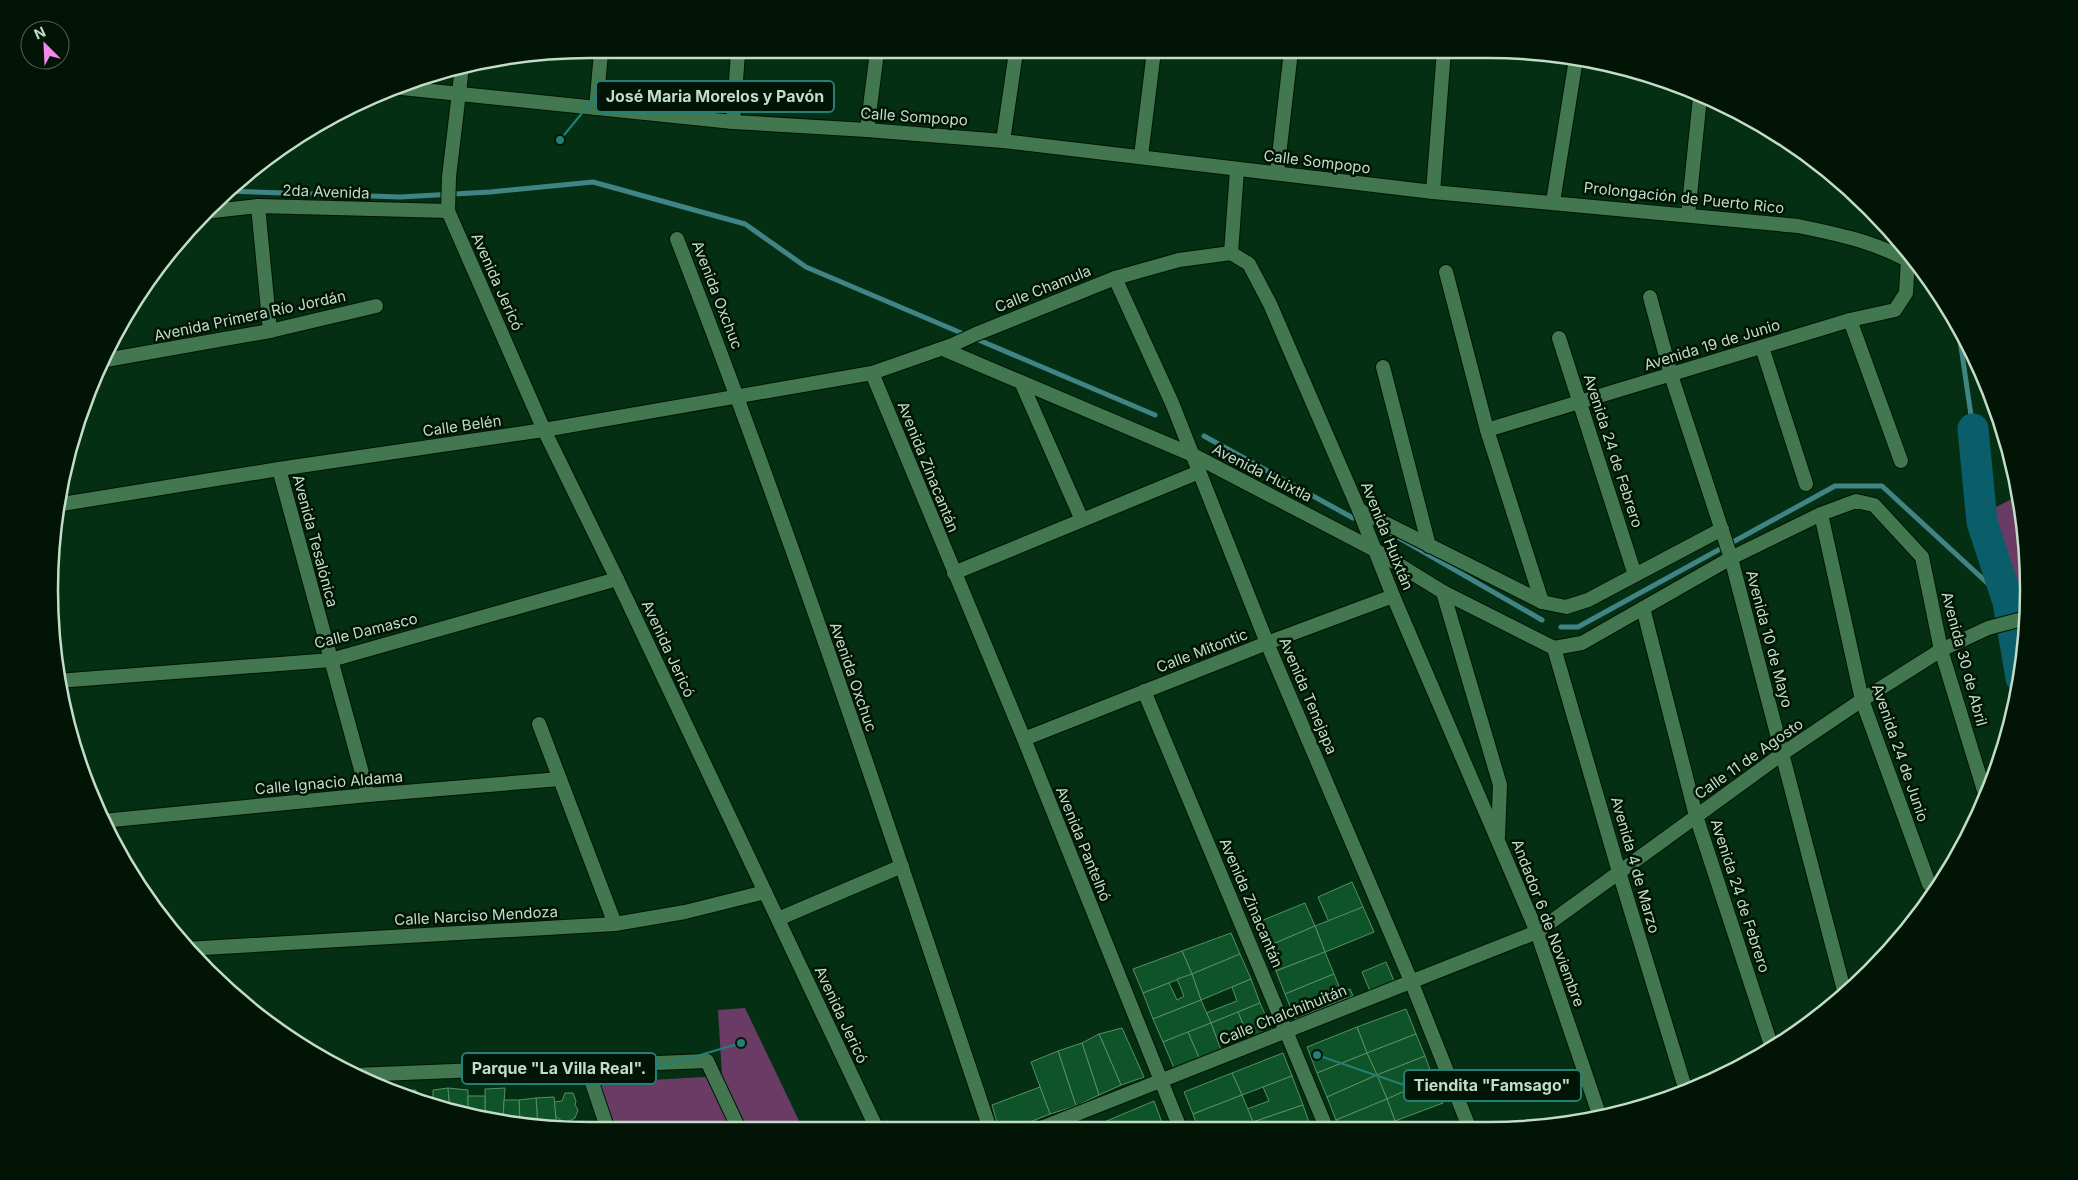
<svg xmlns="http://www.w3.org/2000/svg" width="2078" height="1180" font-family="Inter,sans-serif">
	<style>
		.green { fill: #693b65 }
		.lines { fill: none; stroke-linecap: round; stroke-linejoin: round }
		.stream { stroke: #408486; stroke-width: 5 }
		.river { stroke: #095e6a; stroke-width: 31 }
		.building { fill: #0e5428; stroke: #598e65 }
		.street-casing { stroke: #001504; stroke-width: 16 }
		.street { stroke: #42774f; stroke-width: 14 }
		.labels { text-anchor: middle; stroke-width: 5; stroke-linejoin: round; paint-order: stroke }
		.street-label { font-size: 15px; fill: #c2ddc7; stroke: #011405 }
		.rim { fill: none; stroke: #c2ddc7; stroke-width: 2.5 }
		.leader { fill: none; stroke: #218077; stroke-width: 2 }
		.callout-dot { fill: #218077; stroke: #011405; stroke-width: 2 }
		.callout { fill: #011405; stroke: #218077; stroke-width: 2 }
		.callout-label { font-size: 16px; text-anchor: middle; font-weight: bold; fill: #c2ddc7 }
	</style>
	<rect width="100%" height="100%" fill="#042f13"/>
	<g class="green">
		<path d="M 2018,496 L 2028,555 L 2027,588 L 2022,591 L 1984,513 Z"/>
		<path d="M 745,1008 L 803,1129 L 612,1130 L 598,1083 L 722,1076 L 718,1010 Z"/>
	</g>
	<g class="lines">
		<g class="stream">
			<path d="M 226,191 L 400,197 L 490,192 L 593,182 L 745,224 L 806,267 L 966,335"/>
			<path d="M 1958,326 L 1973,429"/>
			<path d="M 974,338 L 1155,415"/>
			<path d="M 1204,436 L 1353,518"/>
			<path d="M 1389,532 L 1542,620"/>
			<path d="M 1561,627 L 1578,627 L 1835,486 L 1882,486 L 2008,602"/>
		</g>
		<path class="river" d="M 1973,429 L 1982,522 L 2008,602 L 2021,678"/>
	</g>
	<g class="building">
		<path d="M 1352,882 L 1363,907 L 1329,922 L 1318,897 Z"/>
		<path d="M 1305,903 L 1315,926 L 1266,947 L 1256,923 Z"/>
		<path d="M 1363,907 L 1374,932 L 1325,952 L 1315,926 Z"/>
		<path d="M 1315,926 L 1325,952 L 1276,971 L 1266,947 Z"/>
		<path d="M 1231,933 L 1240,954 L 1192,974 L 1182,951 Z"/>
		<path d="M 1182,951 L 1192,974 L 1143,993 L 1133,969 Z"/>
		<path d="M 1325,952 L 1334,974 L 1285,994 L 1276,971 Z"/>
		<path d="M 1240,954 L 1251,979 L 1201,1000 L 1192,974 Z"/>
		<path d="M 1386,962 L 1394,981 L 1370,991 L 1362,972 Z"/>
		<path d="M 1192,974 L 1201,1000 L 1153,1019 L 1143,993 L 1169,983 L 1177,1000 L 1184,996 L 1177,979 Z"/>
		<path d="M 1334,974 L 1344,999 L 1295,1019 L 1285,994 Z"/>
		<path d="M 1251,979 L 1260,1003 L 1211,1023 L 1206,1013 L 1237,1001 L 1232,987 Z"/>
		<path d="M 1350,989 L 1353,996 L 1344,999 L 1342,992 Z"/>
		<path d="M 1201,1000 L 1211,1023 L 1163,1042 L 1153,1019 Z"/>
		<path d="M 1260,1003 L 1272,1030 L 1249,1039 L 1238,1012 Z"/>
		<path d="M 1406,1009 L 1416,1034 L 1367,1053 L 1357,1027 Z"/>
		<path d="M 1238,1012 L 1249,1039 L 1237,1044 L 1233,1032 L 1217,1039 L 1211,1023 Z"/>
		<path d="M 1211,1023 L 1221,1050 L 1199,1058 L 1188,1032 Z"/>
		<path d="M 1357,1027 L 1367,1053 L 1317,1073 L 1307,1047 Z"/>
		<path d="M 1122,1028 L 1144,1077 L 1121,1085 L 1099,1034 Z"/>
		<path d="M 1188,1032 L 1199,1058 L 1174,1068 L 1163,1042 Z"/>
		<path d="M 1099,1034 L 1121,1085 L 1099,1095 L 1082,1043 Z"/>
		<path d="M 1416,1034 L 1425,1056 L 1377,1075 L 1367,1053 Z"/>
		<path d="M 1082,1043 L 1099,1095 L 1076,1106 L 1058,1051 Z"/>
		<path d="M 1058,1051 L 1076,1106 L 1050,1114 L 1031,1062 Z"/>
		<path d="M 1283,1053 L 1292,1076 L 1242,1095 L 1232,1073 Z"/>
		<path d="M 1367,1053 L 1377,1075 L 1327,1097 L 1317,1073 Z"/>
		<path d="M 1425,1056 L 1433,1078 L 1387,1099 L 1377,1075 Z"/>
		<path d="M 1232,1073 L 1242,1095 L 1193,1114 L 1184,1092 Z"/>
		<path d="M 1377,1075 L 1387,1099 L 1336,1120 L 1327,1097 Z"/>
		<path d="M 1292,1076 L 1303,1105 L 1253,1122 L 1247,1109 L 1269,1101 L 1263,1087 Z"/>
		<path d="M 1433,1078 L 1443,1103 L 1395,1121 L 1387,1099 Z"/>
		<path d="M 1040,1087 L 1050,1114 L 1012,1129 L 999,1129 L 992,1105 Z"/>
		<path d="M 448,1088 L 450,1109 L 433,1106 L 433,1090 Z"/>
		<path d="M 448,1088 L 468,1090 L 468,1113 L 450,1109 Z"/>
		<path d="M 505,1088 L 503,1120 L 485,1116 L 485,1089 Z"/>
		<path d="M 416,1090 L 416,1102 L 391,1091 Z"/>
		<path d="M 565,1093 L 573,1093 L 576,1101 L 575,1105 L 578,1110 L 575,1118 L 565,1123 L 556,1117 L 554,1102 L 562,1101 Z"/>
		<path d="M 1242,1095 L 1253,1122 L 1238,1128 L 1198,1128 L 1193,1114 Z"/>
		<path d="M 468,1096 L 485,1096 L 485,1116 L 468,1113 Z"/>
		<path d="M 554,1097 L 557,1130 L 538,1127 L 536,1098 Z"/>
		<path d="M 536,1098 L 538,1127 L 520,1123 L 519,1100 Z"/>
		<path d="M 1387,1099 L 1395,1121 L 1379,1127 L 1339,1127 L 1336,1120 Z"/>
		<path d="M 504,1100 L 519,1100 L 520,1123 L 503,1120 Z"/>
		<path d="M 1154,1101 L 1164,1128 L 1090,1128 Z"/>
		<path d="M 432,1102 L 432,1106 L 419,1103 Z"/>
		<path d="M 1303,1105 L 1311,1128 L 1255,1128 L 1253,1122 Z"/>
		<path d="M 1253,1122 L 1255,1128 L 1238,1128 Z"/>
	</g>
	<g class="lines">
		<g class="street-casing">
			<g id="street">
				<path d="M 462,67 L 449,177 L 448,211 L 544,430 L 617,579 L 877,1129"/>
				<path d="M 392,87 L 733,122 L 867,130 L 1003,141 L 1433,192 L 1798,226 C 1842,235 1886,244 1923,270"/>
				<path d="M 596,108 L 601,53"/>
				<path d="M 733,122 L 738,53"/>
				<path d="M 867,130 L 877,52"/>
				<path d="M 1003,141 L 1016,52"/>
				<path d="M 1141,156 L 1154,51"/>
				<path d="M 1277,173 L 1291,51"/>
				<path d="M 1433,192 L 1444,50"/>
				<path d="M 1553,202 L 1576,59"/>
				<path d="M 258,206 L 270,331"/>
				<path d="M 204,212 L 258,206 L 448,211"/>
				<path d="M 1688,215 L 1700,97"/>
				<path d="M 677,239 C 791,532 890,831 990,1129"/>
				<path d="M 1231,253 L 1249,264 L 1270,304 L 1359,510 L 1393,596 L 1537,932 L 1600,1117"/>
				<path d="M 1231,253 L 1237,170"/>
				<path d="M 1446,272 L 1487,430 L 1542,602"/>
				<path d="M 1115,278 L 1172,403 L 1267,643 L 1411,981 L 1469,1127"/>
				<path d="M 1650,297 L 1671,375 L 1731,558 L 1845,994"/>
				<path d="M 1850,320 L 1901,461"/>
				<path d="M 1559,338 L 1635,575"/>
				<path d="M 1762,347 L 1806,484"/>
				<path d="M 943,349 L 1193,455 L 1375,550 L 1443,592 L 1554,648"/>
				<path d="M 100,361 L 270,331 L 376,306"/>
				<path d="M 1383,367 L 1429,546"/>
				<path d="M 872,373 L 1024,739 L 1180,1128"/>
				<path d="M 1022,384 L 1082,520"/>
				<path d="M 1487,430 L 1850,320 L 1895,310 L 1906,293 L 1908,259 L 1893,234"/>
				<path d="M 279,469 L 368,795"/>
				<path d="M 56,505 L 279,469 L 544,430 L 872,373 L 952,345 L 976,334 L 1115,278 L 1179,260 L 1231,253"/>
				<path d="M 1359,510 L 1542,602 L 1566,607 L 1588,600 L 1722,529"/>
				<path d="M 1821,514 L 1862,700 L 1929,884"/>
				<path d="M 954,573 L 1199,472"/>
				<path d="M 1443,592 L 1500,785 L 1498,836"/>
				<path d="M 1643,608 L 1696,816 L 1772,1048"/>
				<path d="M 1554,648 L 1582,643 L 1731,558 L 1821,514 L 1856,501 L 1874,505 L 1922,557 L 1941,650 L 1986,797"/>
				<path d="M 1554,648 L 1619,872 L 1686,1091"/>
				<path d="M 57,681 L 331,660 L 617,579"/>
				<path d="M 1144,691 L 1326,1127"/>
				<path d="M 539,724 L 615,924"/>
				<path d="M 1024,739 L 1267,643 L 1393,596"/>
				<path d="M 102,821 L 368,795 L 560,779"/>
				<path d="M 778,919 L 902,866"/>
				<path d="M 185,949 L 615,924 L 685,912 L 765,892"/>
				<path d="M 586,1065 L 608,1130"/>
				<path d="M 354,1075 L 707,1061 L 739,1129"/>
				<path d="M 1041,1128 L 1537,932 L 1782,754 L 1862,700 L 1941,650 L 1988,628 L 2026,618"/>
			</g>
		</g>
		<use href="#street" class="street"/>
	</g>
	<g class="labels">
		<g class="street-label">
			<text transform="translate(914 117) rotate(4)" y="5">Calle Sompopo</text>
			<text transform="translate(1317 162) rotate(7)" y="5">Calle Sompopo</text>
			<text transform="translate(326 192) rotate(2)" y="5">2da Avenida</text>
			<text transform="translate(1684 198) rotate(6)" y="5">Prolongación de Puerto Rico</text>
			<text transform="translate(497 282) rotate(66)" y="5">Avenida Jericó</text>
			<text transform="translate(1043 289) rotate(-22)" y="5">Calle Chamula</text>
			<text transform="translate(717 295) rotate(69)" y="5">Avenida Oxchuc</text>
			<text transform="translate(250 316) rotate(-12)" y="5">Avenida Primera Río Jordán</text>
			<text transform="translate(1712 345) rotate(-17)" y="5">Avenida 19 de Junio</text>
			<text transform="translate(462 426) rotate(-8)" y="5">Calle Belén</text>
			<text transform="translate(1613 451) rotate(72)" y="5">Avenida 24 de Febrero</text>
			<text transform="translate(928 467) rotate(68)" y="5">Avenida Zinacantán</text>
			<text transform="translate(1262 473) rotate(27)" y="5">Avenida Huixtla</text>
			<text transform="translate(1387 536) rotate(68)" y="5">Avenida Huixtán</text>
			<text transform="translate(315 541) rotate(75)" y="5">Avenida Tesalónica</text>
			<text transform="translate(366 631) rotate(-14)" y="5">Calle Damasco</text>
			<text transform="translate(1769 639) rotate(75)" y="5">Avenida 10 de Mayo</text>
			<text transform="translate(668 649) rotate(65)" y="5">Avenida Jericó</text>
			<text transform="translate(1202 651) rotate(-21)" y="5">Calle Mitontic</text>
			<text transform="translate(1964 659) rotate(75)" y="5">Avenida 30 de Abril</text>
			<text transform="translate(853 677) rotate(71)" y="5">Avenida Oxchuc</text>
			<text transform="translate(1308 696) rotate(67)" y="5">Avenida Tenejapa</text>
			<text transform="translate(1900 753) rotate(71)" y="5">Avenida 24 de Junio</text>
			<text transform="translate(1749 759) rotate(-35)" y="5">Calle 11 de Agosto</text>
			<text transform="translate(329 783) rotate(-5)" y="5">Calle Ignacio Aldama</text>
			<text transform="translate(1083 844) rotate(68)" y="5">Avenida Pantelhó</text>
			<text transform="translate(1635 865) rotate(74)" y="5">Avenida 4 de Marzo</text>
			<text transform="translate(1740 896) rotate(72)" y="5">Avenida 24 de Febrero</text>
			<text transform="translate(1251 903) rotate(67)" y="5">Avenida Zinacantán</text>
			<text transform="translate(476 916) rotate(-3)" y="5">Calle Narciso Mendoza</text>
			<text transform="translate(1548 923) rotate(69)" y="5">Andador 6 de Noviembre</text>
			<text transform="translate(841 1015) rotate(65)" y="5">Avenida Jericó</text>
			<text transform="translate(1283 1015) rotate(-22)" y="5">Calle Chalchihuitán</text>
		</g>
	</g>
	<path d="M0 0H2078V1180H0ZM590 58H1488A532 532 0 0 1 2020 590V590A532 532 0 0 1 1488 1122H590A532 532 0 0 1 58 590V590A532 532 0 0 1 590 58Z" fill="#011405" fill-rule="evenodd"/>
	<path class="rim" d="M590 58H1488A532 532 0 0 1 2020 590V590A532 532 0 0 1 1488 1122H590A532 532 0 0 1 58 590V590A532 532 0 0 1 590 58Z"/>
	<path class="leader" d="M560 140L596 96M741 1043L656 1068M1317 1055L1404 1085"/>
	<g class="callout-dot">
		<circle cx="560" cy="140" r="5"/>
		<circle cx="741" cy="1043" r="5"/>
		<circle cx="1317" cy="1055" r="5"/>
	</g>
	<g class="callout">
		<rect x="596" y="81" width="238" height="31" rx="5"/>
		<rect x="462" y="1053" width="194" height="31" rx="5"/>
		<rect x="1404" y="1070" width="177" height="31" rx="5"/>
	</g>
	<g class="callout-label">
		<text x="715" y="102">José Maria Morelos y Pavón</text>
		<text x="559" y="1074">Parque "La Villa Real".</text>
		<text x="1492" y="1091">Tiendita "Famsago"</text>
	</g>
	<g transform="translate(45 45) rotate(336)"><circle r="24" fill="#011405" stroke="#4e6453"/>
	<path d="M0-4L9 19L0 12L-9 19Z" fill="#f688ed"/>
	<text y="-8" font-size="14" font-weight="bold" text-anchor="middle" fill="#c2ddc7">N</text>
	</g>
</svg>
